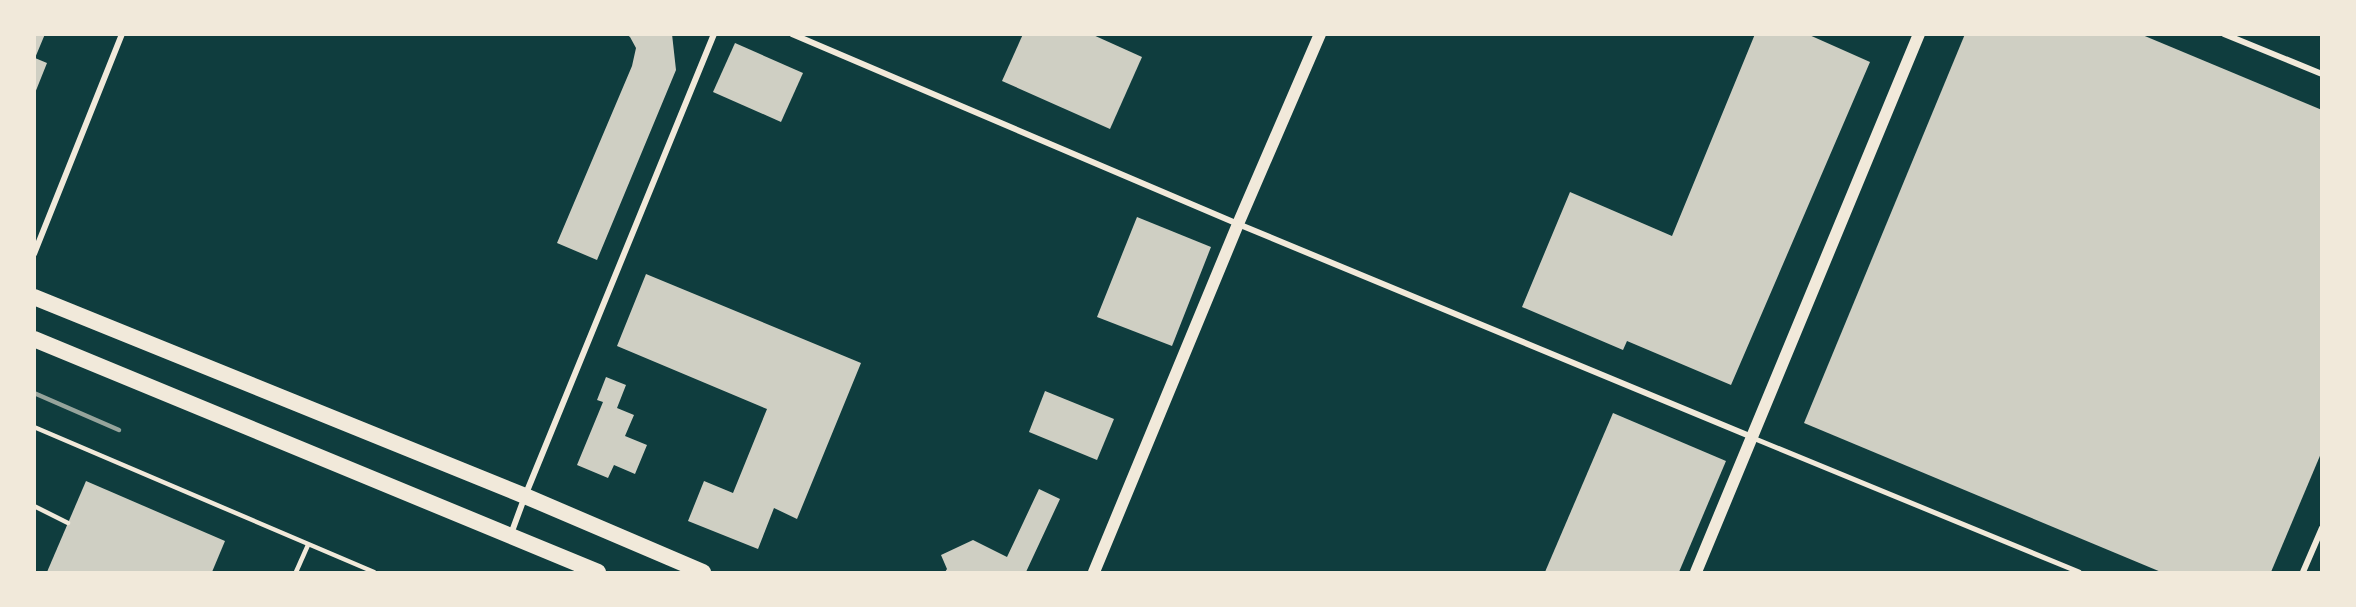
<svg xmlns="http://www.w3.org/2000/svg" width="2356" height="607" font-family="Helvetica,sans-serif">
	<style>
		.building { fill: #cfcfc3 }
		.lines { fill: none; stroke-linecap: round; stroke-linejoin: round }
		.service { stroke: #f1e9da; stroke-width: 4.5 }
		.pedestrian { stroke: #f1e9da; stroke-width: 5 }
		.minor { stroke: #f1e9da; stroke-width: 6 }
		.secondary { stroke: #f1e9da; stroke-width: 12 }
		.trunk { stroke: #f1e9da; stroke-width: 16 }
		.rail { stroke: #97a49c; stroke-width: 4.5 }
	</style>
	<rect width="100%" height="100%" fill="#0f3d3e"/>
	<g class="building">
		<path d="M 34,34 L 45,34 L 35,58 L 47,63 L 35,93 Z"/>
		<path d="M 626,34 L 672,34 L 676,70 L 597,260 L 557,243 L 632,66 L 636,48 L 630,37 Z"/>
		<path d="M 1023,34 L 1091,34 L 1142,57 L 1110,129 L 1002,81 Z"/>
		<path d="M 1755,34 L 1807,34 L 1870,62 L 1731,385 L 1627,341 L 1623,350 L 1522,307 L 1570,192 L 1672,236 Z"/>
		<path d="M 1965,34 L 2140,34 L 2322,110 L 2322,451 L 2271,572 L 2161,572 L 1804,423 Z"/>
		<path d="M 735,43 L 803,73 L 781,122 L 713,92 Z"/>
		<path d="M 1137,217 L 1211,247 L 1172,346 L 1097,317 Z"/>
		<path d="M 646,274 L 861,363 L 797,519 L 774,508 L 758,549 L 688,521 L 704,481 L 733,493 L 767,409 L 617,346 Z"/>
		<path d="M 606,377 L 626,385 L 617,408 L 634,415 L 625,436 L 647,445 L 635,474 L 614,465 L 608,478 L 577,465 L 603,402 L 597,400 Z"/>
		<path d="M 1045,391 L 1114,419 L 1097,460 L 1029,432 Z"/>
		<path d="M 1613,413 L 1726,461 L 1679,572 L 1545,572 Z"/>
		<path d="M 86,481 L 225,541 L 212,572 L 47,572 Z"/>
		<path d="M 1039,489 L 1060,499 L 1026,572 L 945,572 L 947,569 L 941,555 L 973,540 L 1007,557 Z"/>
	</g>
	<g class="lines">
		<g class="service">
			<path d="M 34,427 L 374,572"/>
			<path d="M 34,506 L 68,523"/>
			<path d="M 296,572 L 308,545"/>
		</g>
		<path class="pedestrian" d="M 1753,438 L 2079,572"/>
		<g class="minor">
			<path d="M 792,34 L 1238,224 L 1752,437"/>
			<path d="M 2224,34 L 2322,74"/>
			<path d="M 34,254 L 122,34"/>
			<path d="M 511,534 L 525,496 L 714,34"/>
			<path d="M 2303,572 L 2322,528"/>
		</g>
		<g class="secondary">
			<path d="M 1094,572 L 1238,224 L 1320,34"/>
			<path d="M 1696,572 L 1919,34"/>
		</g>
		<g class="trunk">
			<path d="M 34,297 L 525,496 L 703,572"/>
			<path d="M 34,339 L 598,572"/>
		</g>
		<path class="rail" d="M 34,393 L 119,430"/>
	</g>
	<rect width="2356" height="607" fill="none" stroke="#f1e9da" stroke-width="72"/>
</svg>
